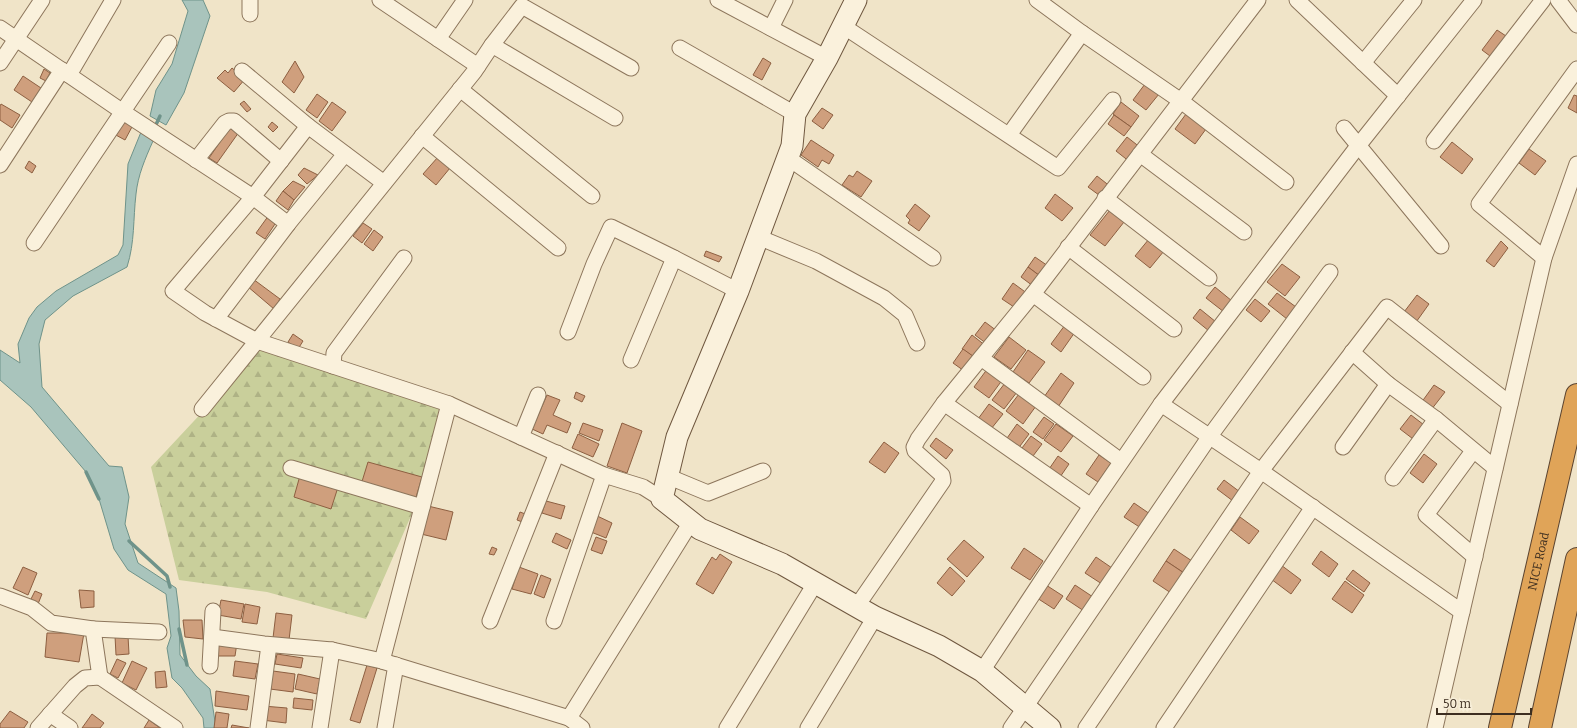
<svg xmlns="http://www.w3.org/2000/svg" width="1577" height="728" font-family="Bitter,serif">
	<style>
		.forest { fill: url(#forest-firs) }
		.water { fill: #a9c4bc; stroke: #6f938a }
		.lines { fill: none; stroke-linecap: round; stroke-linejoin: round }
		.stream { stroke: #6f938a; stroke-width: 3.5 }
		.building { fill: #cf9f7d; stroke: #8d5f41 }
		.street-casing { stroke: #8d765c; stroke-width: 17 }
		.secondary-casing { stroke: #6f573f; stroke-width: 23 }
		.highway-casing { stroke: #5b4430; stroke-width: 24 }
		.street { stroke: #faf1dc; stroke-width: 15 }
		.secondary { stroke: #faf1dc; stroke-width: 21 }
		.highway { stroke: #e0a458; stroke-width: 22 }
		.labels { text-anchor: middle; stroke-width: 3; stroke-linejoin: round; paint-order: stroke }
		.street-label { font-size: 12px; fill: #3d2e20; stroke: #f7eed8 }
	</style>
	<defs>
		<pattern id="forest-firs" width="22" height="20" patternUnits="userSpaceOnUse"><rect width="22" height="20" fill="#c9cf9b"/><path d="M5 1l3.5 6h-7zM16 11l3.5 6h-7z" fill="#aeb285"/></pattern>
	</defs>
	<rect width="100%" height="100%" fill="#f0e4c8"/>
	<path class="forest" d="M 262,348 L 439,409 L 421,493 L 366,619 L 267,592 L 179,580 L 151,467 Z"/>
	<g class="water">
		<path d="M 182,0 L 203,0 L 210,16 L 184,93 L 166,125 L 150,116 L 156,90 L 172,64 L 188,11 Z"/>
		<path d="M 141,132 L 153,141 C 145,159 138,175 136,194 C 133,219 135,242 127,267 L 73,296 L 45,320 L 39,344 L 42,387 L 109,466 L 122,467 L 129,497 L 125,524 L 138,563 L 176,588 L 179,611 L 180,655 L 196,676 L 210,689 L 216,728 L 204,728 L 203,718 L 182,688 L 172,678 L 167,648 L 171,636 L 166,594 L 128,570 L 114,549 L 99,499 L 86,472 L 31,407 L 0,380 L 0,350 L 20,363 L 18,344 L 29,318 L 37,307 L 56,291 L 118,255 L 123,245 L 128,164 Z"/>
	</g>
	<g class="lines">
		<g class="stream">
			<path d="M 154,129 L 160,116"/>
			<path d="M 86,472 L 99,499"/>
			<path d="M 129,541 L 167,576 L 170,587"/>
			<path d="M 179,629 L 187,665"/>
		</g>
	</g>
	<g class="building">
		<path d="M 1497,30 L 1509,38 L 1494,59 L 1482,50 Z"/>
		<path d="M 763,58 L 771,63 L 762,80 L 753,75 Z"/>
		<path d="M 295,61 L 304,77 L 294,93 L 282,82 Z"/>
		<path d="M 232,68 L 245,79 L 234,92 L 217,78 L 225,70 L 228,73 Z"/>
		<path d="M 44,69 L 50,73 L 46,81 L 40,78 Z"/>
		<path d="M 23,76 L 41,88 L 32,102 L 14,90 Z"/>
		<path d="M 1145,84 L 1159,94 L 1146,110 L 1133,100 Z"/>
		<path d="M 317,94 L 328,102 L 317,118 L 306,110 Z"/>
		<path d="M 1574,95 L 1577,96 L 1577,113 L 1568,108 Z"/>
		<path d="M 244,101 L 251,109 L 247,112 L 240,104 Z"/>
		<path d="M 332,102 L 346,112 L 332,131 L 319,121 Z"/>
		<path d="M 1121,102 L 1139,116 L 1131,127 L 1113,114 Z"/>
		<path d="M 1,104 L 20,115 L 12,128 L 0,120 L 0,106 Z"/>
		<path d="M 822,108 L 833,115 L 823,129 L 812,121 Z"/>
		<path d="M 1186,114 L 1206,129 L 1195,144 L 1175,129 Z"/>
		<path d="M 1114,115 L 1131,127 L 1124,136 L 1108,124 Z"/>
		<path d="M 122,119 L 133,125 L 125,140 L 114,134 Z"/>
		<path d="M 272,122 L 278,127 L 273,132 L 268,127 Z"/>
		<path d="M 231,126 L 239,132 L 217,163 L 209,158 Z"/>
		<path d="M 1127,137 L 1141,148 L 1130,162 L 1116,151 Z"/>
		<path d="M 811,140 L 834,155 L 829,164 L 822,160 L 818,167 L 801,155 Z"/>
		<path d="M 1452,142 L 1473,159 L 1462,174 L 1440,157 Z"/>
		<path d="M 1529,149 L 1546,161 L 1535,175 L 1519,163 Z"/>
		<path d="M 438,157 L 450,168 L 436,185 L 423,174 Z"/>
		<path d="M 29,161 L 36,166 L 32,173 L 25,168 Z"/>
		<path d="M 304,168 L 318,175 L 307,184 L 298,175 Z"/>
		<path d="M 857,171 L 872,181 L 861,197 L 842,185 L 849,175 L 853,177 Z"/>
		<path d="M 1097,176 L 1111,187 L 1103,198 L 1088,187 Z"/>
		<path d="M 293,181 L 305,187 L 294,200 L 283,191 Z"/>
		<path d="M 283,191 L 294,200 L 288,210 L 276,201 Z"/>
		<path d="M 1055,194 L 1073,208 L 1062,221 L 1045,208 Z"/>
		<path d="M 915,204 L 930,216 L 919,231 L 908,223 L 910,220 L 906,216 Z"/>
		<path d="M 1110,210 L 1124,222 L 1105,246 L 1090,235 Z"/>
		<path d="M 269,215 L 277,221 L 265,239 L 256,233 Z"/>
		<path d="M 363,223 L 372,229 L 362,243 L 353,236 Z"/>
		<path d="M 374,230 L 383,237 L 373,251 L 364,244 Z"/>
		<path d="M 1149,239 L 1164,251 L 1150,268 L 1135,256 Z"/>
		<path d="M 1501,241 L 1508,248 L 1494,267 L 1486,261 Z"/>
		<path d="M 706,251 L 722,257 L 719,262 L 704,256 Z"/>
		<path d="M 1035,257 L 1048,266 L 1040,276 L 1028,267 Z"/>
		<path d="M 1282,264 L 1300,277 L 1285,296 L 1267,282 Z"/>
		<path d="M 1028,267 L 1040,276 L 1033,286 L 1021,277 Z"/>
		<path d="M 253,279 L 280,299 L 274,309 L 247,286 Z"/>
		<path d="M 1013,283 L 1028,294 L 1017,309 L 1002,299 Z"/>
		<path d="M 1215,287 L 1232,301 L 1224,312 L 1206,298 Z"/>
		<path d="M 1277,293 L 1296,307 L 1287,319 L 1268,304 Z"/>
		<path d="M 1417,295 L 1429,304 L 1414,325 L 1401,316 Z"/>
		<path d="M 1255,299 L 1270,311 L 1261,322 L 1246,310 Z"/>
		<path d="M 1200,309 L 1216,322 L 1209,331 L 1193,318 Z"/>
		<path d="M 985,322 L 997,331 L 987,344 L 975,335 Z"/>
		<path d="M 1065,325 L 1075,332 L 1061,352 L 1051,344 Z"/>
		<path d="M 293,334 L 303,341 L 298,349 L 288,342 Z"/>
		<path d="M 972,335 L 986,346 L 977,359 L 962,349 Z"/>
		<path d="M 1009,337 L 1026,350 L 1011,369 L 994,357 Z"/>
		<path d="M 963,349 L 977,359 L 967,373 L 953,363 Z"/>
		<path d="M 1028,350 L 1045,362 L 1029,383 L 1013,372 Z"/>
		<path d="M 988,368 L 1003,379 L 989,398 L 974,387 Z"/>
		<path d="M 1061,373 L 1074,383 L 1058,407 L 1044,397 Z"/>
		<path d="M 1005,383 L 1017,392 L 1004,409 L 992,400 Z"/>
		<path d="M 1434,385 L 1445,392 L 1431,410 L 1421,403 Z"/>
		<path d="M 576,392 L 585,396 L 582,402 L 574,398 Z"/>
		<path d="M 1019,394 L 1036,406 L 1023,424 L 1006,411 Z"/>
		<path d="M 547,395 L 560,400 L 553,415 L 571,423 L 567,433 L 547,425 L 543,434 L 532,429 Z"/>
		<path d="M 989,404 L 1003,414 L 991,429 L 978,419 Z"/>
		<path d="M 1411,415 L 1428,428 L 1417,442 L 1400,429 Z"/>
		<path d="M 1044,417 L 1054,424 L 1043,439 L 1033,432 Z"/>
		<path d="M 583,423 L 603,430 L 599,441 L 579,433 Z"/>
		<path d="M 622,423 L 642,431 L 627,473 L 607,466 Z"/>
		<path d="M 1017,424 L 1029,434 L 1017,450 L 1005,441 Z"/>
		<path d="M 1056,424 L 1073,436 L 1061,452 L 1044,440 Z"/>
		<path d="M 578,434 L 599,444 L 593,457 L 572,448 Z"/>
		<path d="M 1031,436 L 1042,444 L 1030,460 L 1019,452 Z"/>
		<path d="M 936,438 L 953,450 L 946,459 L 930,446 Z"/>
		<path d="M 884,442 L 899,453 L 885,473 L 869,462 Z"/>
		<path d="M 1424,454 L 1437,464 L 1423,483 L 1410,473 Z"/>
		<path d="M 1099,455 L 1111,463 L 1098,482 L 1086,474 Z"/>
		<path d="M 1058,456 L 1069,464 L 1058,480 L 1047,472 Z"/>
		<path d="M 368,462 L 422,477 L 414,504 L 360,488 Z"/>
		<path d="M 301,472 L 339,484 L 331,509 L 294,497 Z"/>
		<path d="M 1224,480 L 1240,492 L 1233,501 L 1217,489 Z"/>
		<path d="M 546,501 L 565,506 L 561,519 L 542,513 Z"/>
		<path d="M 1134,503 L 1150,514 L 1141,528 L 1124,517 Z"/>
		<path d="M 428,506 L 453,512 L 446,540 L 421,534 Z"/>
		<path d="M 520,512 L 528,515 L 525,523 L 517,520 Z"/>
		<path d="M 593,514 L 612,523 L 606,538 L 586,530 Z"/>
		<path d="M 1240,517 L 1259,531 L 1249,544 L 1231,530 Z"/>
		<path d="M 556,533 L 571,540 L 567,549 L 552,542 Z"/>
		<path d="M 596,537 L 607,541 L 602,554 L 591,550 Z"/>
		<path d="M 964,540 L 984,557 L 967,577 L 947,559 Z"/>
		<path d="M 492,547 L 497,549 L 494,555 L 489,554 Z"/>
		<path d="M 1024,548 L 1043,561 L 1030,580 L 1011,568 Z"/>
		<path d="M 1174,549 L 1192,561 L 1184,573 L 1166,561 Z"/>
		<path d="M 1321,551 L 1338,564 L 1329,577 L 1312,564 Z"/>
		<path d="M 720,554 L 732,562 L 713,594 L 696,584 L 712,557 L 716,560 Z"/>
		<path d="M 1096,557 L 1112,568 L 1102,584 L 1085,573 Z"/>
		<path d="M 1166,561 L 1184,573 L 1171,593 L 1153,581 Z"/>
		<path d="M 1281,565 L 1301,580 L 1291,594 L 1271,579 Z"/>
		<path d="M 23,567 L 37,573 L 28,595 L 13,588 Z"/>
		<path d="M 519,567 L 538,574 L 531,594 L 512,589 Z"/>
		<path d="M 950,567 L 965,581 L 952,596 L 937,583 Z"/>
		<path d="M 1353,570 L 1370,583 L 1364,592 L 1346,579 Z"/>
		<path d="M 541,575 L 551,579 L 544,598 L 534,594 Z"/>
		<path d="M 1345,581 L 1364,595 L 1352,613 L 1332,599 Z"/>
		<path d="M 1046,585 L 1063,596 L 1054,609 L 1037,598 Z"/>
		<path d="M 1075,585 L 1093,597 L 1084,611 L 1066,599 Z"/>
		<path d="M 79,590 L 94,591 L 94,607 L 81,608 Z"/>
		<path d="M 35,591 L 42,594 L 38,604 L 30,601 Z"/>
		<path d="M 221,600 L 244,604 L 241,619 L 218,615 Z"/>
		<path d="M 245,604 L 260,607 L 257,624 L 242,622 Z"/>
		<path d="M 276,613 L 292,615 L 289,640 L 273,638 Z"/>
		<path d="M 183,620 L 202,620 L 203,639 L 185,637 Z"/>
		<path d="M 47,633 L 84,633 L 79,662 L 45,657 Z"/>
		<path d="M 115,636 L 128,636 L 129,654 L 116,655 Z"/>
		<path d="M 217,640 L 237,643 L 235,656 L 216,656 Z"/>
		<path d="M 277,654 L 303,658 L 301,668 L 275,664 Z"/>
		<path d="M 117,659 L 126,663 L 118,678 L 110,674 Z"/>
		<path d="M 132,661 L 147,668 L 136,690 L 122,683 Z"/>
		<path d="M 235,661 L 258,664 L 255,679 L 233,676 Z"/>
		<path d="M 367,665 L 377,668 L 360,723 L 350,720 Z"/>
		<path d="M 165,671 L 167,687 L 156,688 L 155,672 Z"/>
		<path d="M 273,671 L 295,674 L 293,692 L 270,689 Z"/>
		<path d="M 298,674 L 320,679 L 317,694 L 295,689 Z"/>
		<path d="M 216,691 L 249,696 L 247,710 L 215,706 Z"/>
		<path d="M 294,698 L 313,700 L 312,710 L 293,708 Z"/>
		<path d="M 263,706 L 287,708 L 286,723 L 262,720 Z"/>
		<path d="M 10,711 L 28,722 L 24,728 L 0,728 L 0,724 Z"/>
		<path d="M 216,712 L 229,714 L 227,728 L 214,728 Z"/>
		<path d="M 92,714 L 104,723 L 100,728 L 82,728 Z"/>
		<path d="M 149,720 L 160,728 L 144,728 Z"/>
		<path d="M 232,725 L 249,728 L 231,728 Z"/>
	</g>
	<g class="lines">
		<g class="street-casing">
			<g id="street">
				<path d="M 250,0 L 250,14"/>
				<path d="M 380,0 L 478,66"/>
				<path d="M 718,0 L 827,58"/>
				<path d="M 1037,0 L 1082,33 L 1181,101 L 1286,182"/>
				<path d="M 1297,0 L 1398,96"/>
				<path d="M 1558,0 L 1577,25"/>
				<path d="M 843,26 L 1058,168 L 1113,100"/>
				<path d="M 0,28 L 123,112 L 253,197 L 288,224"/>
				<path d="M 771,28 L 785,0"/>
				<path d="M 438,39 L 465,0"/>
				<path d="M 492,45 L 522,6 L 631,68"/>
				<path d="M 680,48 L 795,114"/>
				<path d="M 0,63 L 42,0"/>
				<path d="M 1363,63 L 1414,0"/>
				<path d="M 242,71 L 308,126"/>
				<path d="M 69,75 L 113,0"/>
				<path d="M 460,89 L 592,196"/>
				<path d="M 1344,128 L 1441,246"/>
				<path d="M 1009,135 L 1082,33"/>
				<path d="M 422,136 L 558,248"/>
				<path d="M 1434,141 L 1543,0"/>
				<path d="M 1140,154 L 1244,232"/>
				<path d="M 788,158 L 933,258"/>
				<path d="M 196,160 L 225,123 L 229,121 L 234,121 L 281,161"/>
				<path d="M 0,165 L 62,70"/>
				<path d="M 384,183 L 308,126 L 253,197 L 173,291 L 205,313 L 257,341 L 449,404 L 604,475 L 643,487 L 662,499"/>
				<path d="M 1105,198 L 1209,278"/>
				<path d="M 758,237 L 816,261 L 884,298 L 905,315 L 917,343"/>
				<path d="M 34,243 L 169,43"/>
				<path d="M 1068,247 L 1174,329"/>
				<path d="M 1544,258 L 1479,204 L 1577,69"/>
				<path d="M 1033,294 L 1143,377"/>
				<path d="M 216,319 L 288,224 L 345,154"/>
				<path d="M 568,332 L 594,264 L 611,227 L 674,258"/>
				<path d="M 1352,352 L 1388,384 L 1436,419 L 1495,468"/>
				<path d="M 981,358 L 1121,461"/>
				<path d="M 631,360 L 674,258 L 738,291"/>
				<path d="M 333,366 L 334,353 L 404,258"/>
				<path d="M 944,403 L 1091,506 L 1161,404 L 1358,146 L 1474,0"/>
				<path d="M 1161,404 L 1261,471 L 1462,612"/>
				<path d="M 202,409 L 474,72 L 492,45 L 615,118"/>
				<path d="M 521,437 L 538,395"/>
				<path d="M 1343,447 L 1388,384"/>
				<path d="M 1473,451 L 1426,515 L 1475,557"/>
				<path d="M 291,468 L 422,507"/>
				<path d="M 667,476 L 708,493 L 763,471"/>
				<path d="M 1393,478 L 1436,419"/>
				<path d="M 0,596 L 32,608 L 51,623 L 93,629 L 100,677"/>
				<path d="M 857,606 L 943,481 L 942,475 L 915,451 L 914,447 L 918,439 L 944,403 L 1033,294 L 1258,0"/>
				<path d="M 490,621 L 557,453"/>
				<path d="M 554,621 L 604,475"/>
				<path d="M 93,629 L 159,632"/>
				<path d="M 212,637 L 264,644 L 332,650 L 382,661 L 569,718 L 691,522"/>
				<path d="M 382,661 L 449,404"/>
				<path d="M 210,666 L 213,611"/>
				<path d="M 982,671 L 1091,506"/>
				<path d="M 100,677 L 175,728"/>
				<path d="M 50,714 L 70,728"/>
				<path d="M 569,718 L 582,728"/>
				<path d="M 38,728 L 75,686 L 85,678 L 100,677"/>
				<path d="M 258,728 L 269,645"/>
				<path d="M 320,728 L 332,650"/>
				<path d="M 385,728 L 396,665"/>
				<path d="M 727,728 L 816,582"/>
				<path d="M 808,728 L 875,617"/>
				<path d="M 1011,728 L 1210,436 L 1330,272"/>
				<path d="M 1086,728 L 1261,471 L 1387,307 L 1510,404"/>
				<path d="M 1164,728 L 1313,507"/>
				<path d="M 1435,728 L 1544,258 L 1577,164"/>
			</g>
		</g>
		<g class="secondary-casing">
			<path id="secondary" d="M 856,0 L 827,58 L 795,114 L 792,146 L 738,291 L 677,437 L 662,499 L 700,529 L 782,564 L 875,617 L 939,646 L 982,671 L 1050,728"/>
		</g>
		<g class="highway-casing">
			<g id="highway">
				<path id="s1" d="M 1500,728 L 1577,395"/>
				<path d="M 1540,728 L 1577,559"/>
			</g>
		</g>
		<use href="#street" class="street"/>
		<use href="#secondary" class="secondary"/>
		<use href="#highway" class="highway"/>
	</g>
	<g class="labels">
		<g class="street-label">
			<text dy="4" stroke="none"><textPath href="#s1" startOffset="171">NICE Road</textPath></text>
		</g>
	</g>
	<path d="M1437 708v6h94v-6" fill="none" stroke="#3d2e20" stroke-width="2"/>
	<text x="1443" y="708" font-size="12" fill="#3d2e20" stroke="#f7eed8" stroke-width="3" paint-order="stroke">50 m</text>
</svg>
